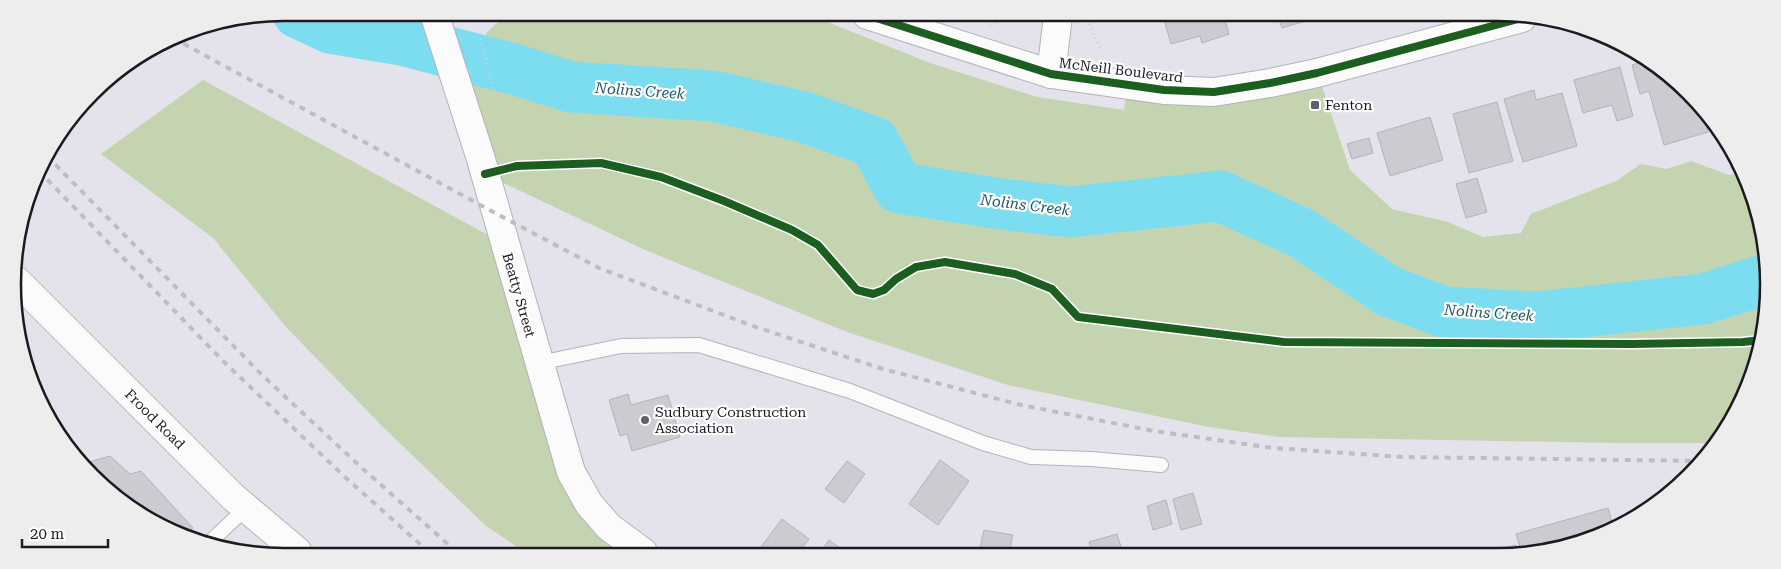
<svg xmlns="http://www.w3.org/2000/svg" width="1781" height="569" font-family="'Roboto Serif',serif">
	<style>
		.green { fill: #c4d4b1 }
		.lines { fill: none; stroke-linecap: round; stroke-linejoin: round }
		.river { stroke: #7cddf0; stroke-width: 51 }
		.building { fill: #cdcbd2; stroke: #b4b2b9 }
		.service-casing { stroke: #b4b2ba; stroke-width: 16 }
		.minor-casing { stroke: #b4b2ba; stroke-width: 30 }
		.tertiary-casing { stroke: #b4b2ba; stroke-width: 30 }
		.path { stroke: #d0d0d2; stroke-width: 3; stroke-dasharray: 1 4; stroke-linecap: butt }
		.service { stroke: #fbfbfc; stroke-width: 14 }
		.minor { stroke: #fbfbfc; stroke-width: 28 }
		.tertiary { stroke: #fbfbfc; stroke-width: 28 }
		.rail { stroke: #bebdc0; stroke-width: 4; stroke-dasharray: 6 6; stroke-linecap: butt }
		.cycleway-casing { stroke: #fff; stroke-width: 11 }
		.cycleway { stroke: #1b5e20; stroke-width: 8 }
		.poi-dot { fill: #626067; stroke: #fff; stroke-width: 2 }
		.labels { text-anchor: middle; stroke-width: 4.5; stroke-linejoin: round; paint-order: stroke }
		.street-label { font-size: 14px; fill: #1c1a20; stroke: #fff }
		.poi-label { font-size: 14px; fill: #1c1a20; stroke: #fff; text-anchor: start }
		.water-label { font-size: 15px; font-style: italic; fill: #1e5862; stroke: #fff }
		.rim { fill: none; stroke: #1c1a20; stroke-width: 2.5 }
	</style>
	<rect width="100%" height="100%" fill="#e4e2eb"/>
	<g class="green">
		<path d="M 530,14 L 810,15 L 930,63 L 1037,97 L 1124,110 L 1128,82 L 1165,87 L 1317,71 L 1350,170 L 1392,209 L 1448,222 L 1483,237 L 1521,233 L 1531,214 L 1616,181 L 1641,164 L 1666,169 L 1691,161 L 1729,175 L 1739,174 L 1763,232 L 1763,338 L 1732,420 L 1715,443 L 1617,443 L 1279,437 L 1209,427 L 1008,385 L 847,332 L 645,250 L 491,177 L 451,50 L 491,61 L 486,34 C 498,18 511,16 530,14 Z"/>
		<path d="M 203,80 L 499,241 L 570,474 L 638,552 L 525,552 L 486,526 L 382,426 L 286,327 L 213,238 L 101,154 Z"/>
	</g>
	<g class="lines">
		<path class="river" d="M 298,13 L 330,28 L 402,40 L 517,70 L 571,87 L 713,96 L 804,117 L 874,142 L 899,188 L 1001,204 L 1070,212 L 1220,196 L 1301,233 L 1388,291 L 1444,312 L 1536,317 L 1703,299 L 1763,280"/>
	</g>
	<g class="building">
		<path d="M 1163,16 L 1224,16 L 1229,34 L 1202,43 L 1200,36 L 1171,44 Z"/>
		<path d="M 1278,17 L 1319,17 L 1282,28 Z"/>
		<path d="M 1649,60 L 1702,113 L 1708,132 L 1664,145 L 1649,91 L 1640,94 L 1632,65 Z"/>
		<path d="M 1620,67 L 1633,116 L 1617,121 L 1612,105 L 1583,113 L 1574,80 Z"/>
		<path d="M 1534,90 L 1536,100 L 1562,93 L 1577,146 L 1523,162 L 1504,99 Z"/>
		<path d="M 1497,102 L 1513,161 L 1469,173 L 1453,114 Z"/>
		<path d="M 1430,117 L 1443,160 L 1390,176 L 1377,133 Z"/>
		<path d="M 1369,138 L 1373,153 L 1352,159 L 1347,144 Z"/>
		<path d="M 1477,178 L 1487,212 L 1466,218 L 1456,184 Z"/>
		<path d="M 628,394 L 631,405 L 668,395 L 680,437 L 632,451 L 627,434 L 620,436 L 609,400 Z"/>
		<path d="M 110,456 L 130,474 L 141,471 L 193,528 L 187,533 L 134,511 L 86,463 Z"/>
		<path d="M 940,460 L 969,481 L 938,525 L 909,504 Z"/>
		<path d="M 847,461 L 865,474 L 844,503 L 825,489 Z"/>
		<path d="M 1193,493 L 1202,524 L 1181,530 L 1173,499 Z"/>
		<path d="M 1166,500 L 1172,524 L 1153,530 L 1147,506 Z"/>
		<path d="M 1608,508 L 1614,529 L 1532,554 L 1522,554 L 1516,534 Z"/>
		<path d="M 782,519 L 809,539 L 799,552 L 767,552 L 760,548 Z"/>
		<path d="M 984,530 L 1013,535 L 1009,553 L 979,553 Z"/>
		<path d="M 1117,534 L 1123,553 L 1093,553 L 1089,542 Z"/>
		<path d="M 829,540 L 847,553 L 820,553 Z"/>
		<path d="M 1516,545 L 1518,554 L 1482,554 Z"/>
	</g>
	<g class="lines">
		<g class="service-casing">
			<g id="service">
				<path d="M 539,363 L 621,346 L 699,345 L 850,391 L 983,443 L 1031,457 L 1091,459 L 1161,465"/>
				<path d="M 210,542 L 246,508"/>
			</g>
		</g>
		<g class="minor-casing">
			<path id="minor" d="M 1051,74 L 1058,16"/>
		</g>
		<g class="tertiary-casing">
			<g id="tertiary">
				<path d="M 434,13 L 480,156 L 571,472 L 589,504 L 609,527 L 643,552"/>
				<path d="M 867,15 L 1051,74 L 1164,90 L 1214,92 L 1270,83 L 1317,73 L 1522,18"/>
				<path d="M 17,281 L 233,497 L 297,551"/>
			</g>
		</g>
		<g class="path">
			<path d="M 1088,19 L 1094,37 L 1103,51"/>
			<path d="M 990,25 L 1010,16"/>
			<path d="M 480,39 L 508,143"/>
		</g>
		<use href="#service" class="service"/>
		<use href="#minor" class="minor"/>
		<use href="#tertiary" class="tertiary"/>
		<g class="rail">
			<path d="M 173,38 L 495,213 L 599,268 L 753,326 L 883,369 L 1021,405 L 1154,431 L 1273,448 L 1403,457 L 1701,461"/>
			<path d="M 47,156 L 263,376 L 363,469 L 457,552"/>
			<path d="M 39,171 L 224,362 L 345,477 L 429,552"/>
		</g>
		<g class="cycleway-casing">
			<g id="cycleway">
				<path d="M 867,15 L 1051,74 L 1164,90 L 1214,92 L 1270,83 L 1317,73 L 1522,18"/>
				<path d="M 485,174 L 517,166 L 601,163 L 661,177 L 724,201 L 792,230 L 818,245 L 857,290 L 873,294 L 884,290 L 896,279 L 916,267 L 945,262 L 1015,274 L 1052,289 L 1078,317 L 1284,342 L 1632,344 L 1743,342 L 1762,340"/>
			</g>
		</g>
		<use href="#cycleway" class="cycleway"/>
	</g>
	<g class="poi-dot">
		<rect x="1310" y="100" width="10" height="10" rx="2.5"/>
		<circle cx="645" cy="420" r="5"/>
	</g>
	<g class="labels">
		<g class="street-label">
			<text transform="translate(1121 70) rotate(7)" y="5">McNeill Boulevard</text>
			<text transform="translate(519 295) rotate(74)" y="5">Beatty Street</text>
			<text transform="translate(155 419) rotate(45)" y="5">Frood Road</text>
		</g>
		<g class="poi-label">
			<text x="1325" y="110">Fenton</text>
			<text x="655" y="417">Sudbury Construction<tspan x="655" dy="16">Association</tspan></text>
		</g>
		<g class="water-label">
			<text transform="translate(640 91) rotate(4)" y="5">Nolins Creek</text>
			<text transform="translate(1025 205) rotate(7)" y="5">Nolins Creek</text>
			<text transform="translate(1489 313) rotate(4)" y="5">Nolins Creek</text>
		</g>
	</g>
	<path d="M0 0H1781V569H0ZM284 21H1497A263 263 0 0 1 1760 284V285A263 263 0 0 1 1497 548H284A263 263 0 0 1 21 285V284A263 263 0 0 1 284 21Z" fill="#ededed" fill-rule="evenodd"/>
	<path class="rim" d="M284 21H1497A263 263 0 0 1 1760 284V285A263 263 0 0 1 1497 548H284A263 263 0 0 1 21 285V284A263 263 0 0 1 284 21Z"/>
	<path d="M22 539v8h86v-8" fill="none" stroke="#1c1a20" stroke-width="2.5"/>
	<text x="30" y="539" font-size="15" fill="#1c1a20" stroke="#ffffff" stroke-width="4" paint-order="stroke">20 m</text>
</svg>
